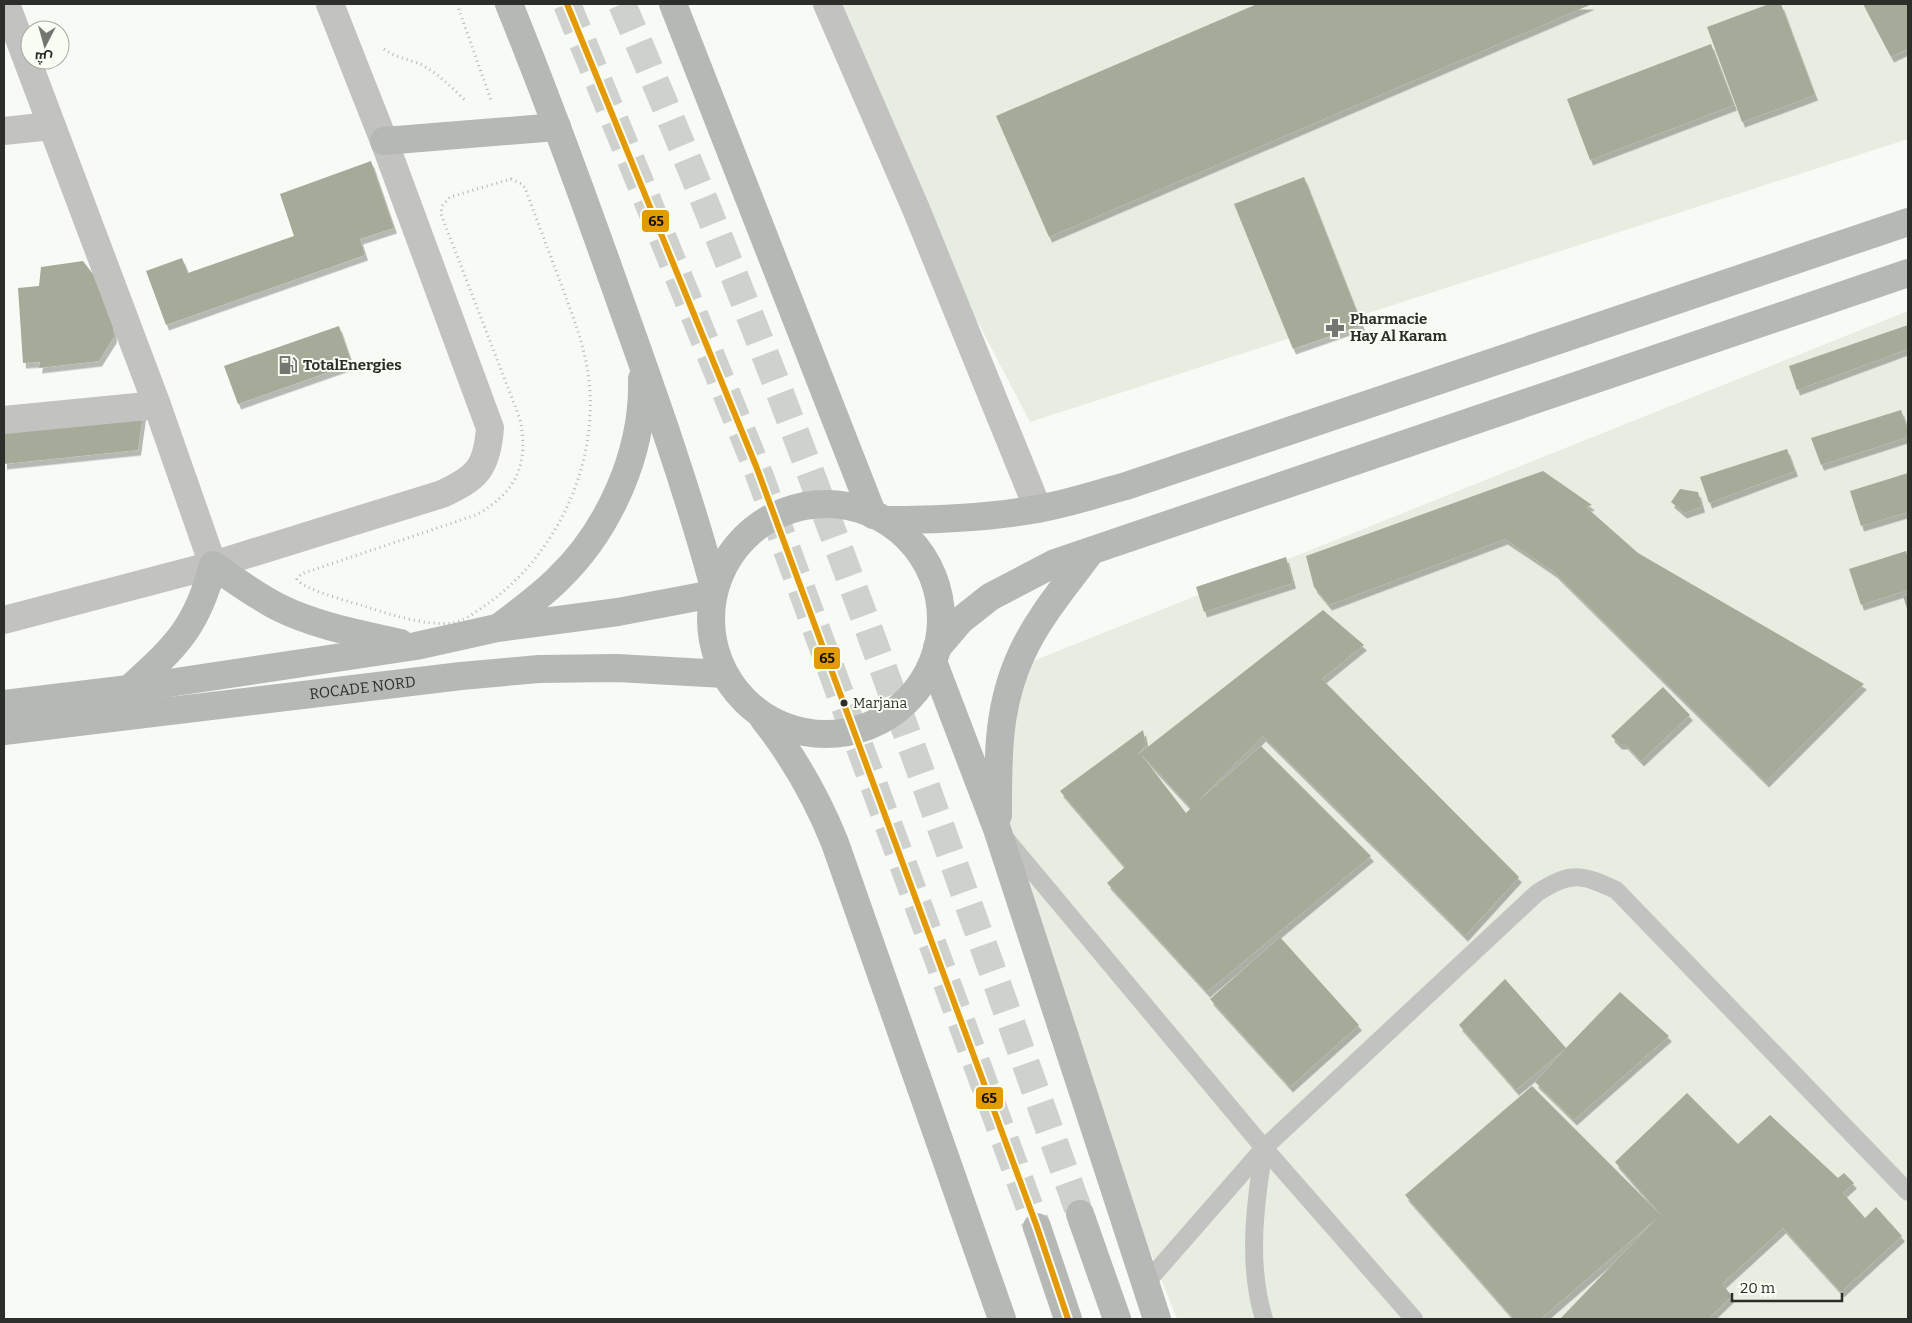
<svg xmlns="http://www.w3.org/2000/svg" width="1912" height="1323" font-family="Bitter,Cairo,serif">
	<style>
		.built { fill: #e8ede1 }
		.building { fill: #a5ab98; filter: url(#shadow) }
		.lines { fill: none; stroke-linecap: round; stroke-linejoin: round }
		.trunk-tunnel { stroke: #cfd2cc; stroke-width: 28; stroke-dasharray: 28 14; stroke-linecap: butt }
		.path { stroke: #b6b6b4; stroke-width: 3; stroke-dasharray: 1 4; stroke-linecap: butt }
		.service { stroke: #c2c3c0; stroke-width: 18 }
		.minor { stroke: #c2c3c0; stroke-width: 28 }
		.trunk { stroke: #b6b8b6; stroke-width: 28 }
		.bus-1-casing { stroke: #f9fdf3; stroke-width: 10 }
		.bus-1 { stroke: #e39a04; stroke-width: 6 }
		.bus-dot { fill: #2c2e2a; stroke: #f9fdf3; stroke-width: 2 }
		.labels { text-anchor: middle; stroke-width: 4; stroke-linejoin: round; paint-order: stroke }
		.bus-label { font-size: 14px; fill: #2c2e2a; stroke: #f9fdf3; text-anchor: start }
		.poi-label { font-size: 15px; font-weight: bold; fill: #2c2e2a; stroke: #f9fdf3; text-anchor: start }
		.street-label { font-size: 15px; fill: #2c2e2a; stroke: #f9fdf3 }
		.line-badge { stroke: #f9fdf3; stroke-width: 2 }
		.pale-badge-label { font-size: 14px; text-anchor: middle; font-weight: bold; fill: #111 }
	</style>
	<defs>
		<filter id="shadow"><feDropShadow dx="3" dy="5.5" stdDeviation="0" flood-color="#0004"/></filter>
	</defs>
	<rect width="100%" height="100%" fill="#f8fbf5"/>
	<g class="built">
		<path d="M 812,4 L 1908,4 L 1908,139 L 1030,422 Z"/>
		<path d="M 1908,311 L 1908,1319 L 1177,1319 L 984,834 L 1013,669 Z"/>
	</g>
	<g class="building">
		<path d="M 1257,4 L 1592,4 L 1049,237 L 996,116 Z"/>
		<path d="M 1769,4 L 1781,4 L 1815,95 L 1742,122 L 1707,27 Z"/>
		<path d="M 1863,4 L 1908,4 L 1908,49 L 1891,57 Z"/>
		<path d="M 1711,44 L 1734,105 L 1590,160 L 1567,99 Z"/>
		<path d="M 371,161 L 394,228 L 360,239 L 365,255 L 166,325 L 146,271 L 182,258 L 188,273 L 294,236 L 280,194 Z"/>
		<path d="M 1304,177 L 1362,325 L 1293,349 L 1234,204 Z"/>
		<path d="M 83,261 L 102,286 L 111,308 L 114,337 L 99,361 L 39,368 L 40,362 L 23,363 L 18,288 L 39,286 L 41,267 Z"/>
		<path d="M 1908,325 L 1908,349 L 1797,390 L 1789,366 Z"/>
		<path d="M 339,326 L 352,364 L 238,404 L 224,366 Z"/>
		<path d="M 1901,410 L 1908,430 L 1908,437 L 1821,465 L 1811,438 Z"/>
		<path d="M 143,414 L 138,450 L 4,464 L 4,428 Z"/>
		<path d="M 1787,449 L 1795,471 L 1709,503 L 1700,477 Z"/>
		<path d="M 1543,471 L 1592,505 L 1586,507 L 1638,553 L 1864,684 L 1766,782 L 1554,572 L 1505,539 L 1329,605 L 1314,587 L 1306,556 Z"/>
		<path d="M 1908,473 L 1908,512 L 1861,526 L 1850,491 Z"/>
		<path d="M 1680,489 L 1698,492 L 1702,507 L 1684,513 L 1671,502 Z"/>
		<path d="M 1906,551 L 1908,558 L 1908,590 L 1861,605 L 1849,569 Z"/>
		<path d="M 1286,557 L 1293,583 L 1204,612 L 1196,587 Z"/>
		<path d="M 1908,594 L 1908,612 L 1903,596 Z"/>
		<path d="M 1323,610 L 1364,645 L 1322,679 L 1519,877 L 1465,936 L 1263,736 L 1196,803 L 1261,746 L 1371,856 L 1207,992 L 1107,883 L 1125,867 L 1060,791 L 1143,730 L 1146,745 L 1138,754 L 1140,753 L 1186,813 L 1191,808 L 1140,753 Z"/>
		<path d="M 1663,687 L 1690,715 L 1641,761 L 1625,744 L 1619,744 L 1611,736 Z"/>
		<path d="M 1280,937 L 1359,1025 L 1290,1087 L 1210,999 Z"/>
		<path d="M 1505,979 L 1566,1048 L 1620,992 L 1669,1036 L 1574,1120 L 1535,1082 L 1566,1048 L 1516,1090 L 1459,1025 Z"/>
		<path d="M 1532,1086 L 1663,1217 L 1615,1162 L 1687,1093 L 1738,1144 L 1770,1115 L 1838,1178 L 1844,1173 L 1854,1183 L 1843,1193 L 1865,1218 L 1876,1207 L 1902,1236 L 1841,1292 L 1783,1228 L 1722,1284 L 1732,1296 L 1708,1319 L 1560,1319 L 1657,1218 L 1541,1319 L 1514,1319 L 1405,1195 Z"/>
	</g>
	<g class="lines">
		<g class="trunk-tunnel">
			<path d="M 567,4 L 756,466 L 1037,1227"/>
			<path d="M 622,4 C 793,400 933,809 1080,1214"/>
		</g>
		<g class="path">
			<path d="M 457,4 L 491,100"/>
			<path d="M 384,49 C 394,57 408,59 420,64 C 438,73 451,87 466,101"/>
			<path d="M 511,179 L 522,184 L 525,188 C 537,220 549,252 561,284 C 574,319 588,354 590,392 C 594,473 555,554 490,602 C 478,610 466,621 451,623 C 427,626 392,615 370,608 C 356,603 302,590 297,579 L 301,574 L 476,515 C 517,492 529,464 520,419 L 441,214 L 442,206 L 450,197 Z"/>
		</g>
		<g class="service">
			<path d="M 1005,838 L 1264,1148 L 1414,1319"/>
			<path d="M 1264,1149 C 1255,1204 1247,1264 1264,1319"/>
			<path d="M 1146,1283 L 1264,1148 L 1537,893 C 1571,871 1581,874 1616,890 L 1908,1192"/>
		</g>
		<g class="minor">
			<path d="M 6,4 L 157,405 L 213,565"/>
			<path d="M 827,4 L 916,209 L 1038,509"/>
			<path d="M 4,131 L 51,126"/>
			<path d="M 4,420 L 157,405"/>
			<path d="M 4,620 L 213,565 L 442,494 C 477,478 487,468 490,428 L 384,141 L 330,4"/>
		</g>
		<g class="trunk">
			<path d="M 509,4 C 550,105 587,207 623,309 C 656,401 688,492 714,587"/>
			<path d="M 673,4 L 873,515"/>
			<path d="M 384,141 L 557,127"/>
			<circle cx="826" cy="619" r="115"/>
			<path d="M 887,520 C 938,520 987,518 1037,509 C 1067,504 1096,494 1126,486 L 1908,222"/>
			<path d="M 499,627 C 519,612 540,597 558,579 C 610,529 644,451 642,379"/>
			<path d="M 937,648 L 961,620 L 990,597 L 1055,563 L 1908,273"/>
			<path d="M 934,664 L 997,829 L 1157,1319"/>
			<path d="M 129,689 C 175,647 197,628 213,565 C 234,580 255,595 278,607 C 316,626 360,634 400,643"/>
			<path d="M 4,704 L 129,689 L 416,646 L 497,628 L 618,612 L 713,594"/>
			<path d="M 763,718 C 793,756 817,798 835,843 L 1002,1319"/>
			<path id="s1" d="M 4,731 L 461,676 L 539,669 L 617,668 L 724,674"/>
			<path d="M 998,815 C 998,757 997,706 1022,653 C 1039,616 1067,584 1091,551"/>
			<path d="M 1080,1214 L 1117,1319"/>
			<path d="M 1037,1227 L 1068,1319"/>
		</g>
		<g class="bus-1-casing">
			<path id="bus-1" d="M 567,4 L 756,466 L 1037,1227 L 1068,1319"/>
		</g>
		<use href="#bus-1" class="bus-1"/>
	</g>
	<defs>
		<g id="pharmacy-bare" transform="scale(1.5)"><path d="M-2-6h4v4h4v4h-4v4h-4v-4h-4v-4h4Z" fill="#737671" stroke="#f9fdf3" stroke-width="2.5" paint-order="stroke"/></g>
		<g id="fuel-bare" transform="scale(1.5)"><path d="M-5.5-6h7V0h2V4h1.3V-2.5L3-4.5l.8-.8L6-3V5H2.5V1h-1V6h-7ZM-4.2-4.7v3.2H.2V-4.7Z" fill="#737671" stroke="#f9fdf3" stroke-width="2.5" paint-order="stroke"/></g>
	</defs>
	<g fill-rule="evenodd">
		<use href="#pharmacy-bare" x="1335" y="328"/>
		<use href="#fuel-bare" x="288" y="365"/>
	</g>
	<circle class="bus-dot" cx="844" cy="703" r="4.5"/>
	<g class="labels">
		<g class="bus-label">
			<text x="853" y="708">Marjana</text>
		</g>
		<g class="poi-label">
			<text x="1350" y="324">Pharmacie<tspan x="1350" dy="17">Hay Al Karam</tspan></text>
			<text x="303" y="370">TotalEnergies</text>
		</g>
		<g class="street-label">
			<text dy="5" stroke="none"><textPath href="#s1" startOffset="361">ROCADE NORD</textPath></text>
		</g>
	</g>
	<g class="line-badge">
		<rect x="641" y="209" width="29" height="24" rx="5" fill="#e39a04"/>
		<rect x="813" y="646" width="28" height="24" rx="5" fill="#e39a04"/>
		<rect x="975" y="1086" width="29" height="24" rx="5" fill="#e39a04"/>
	</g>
	<g class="pale-badge-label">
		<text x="656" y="226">65</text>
		<text x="827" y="663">65</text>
		<text x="989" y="1103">65</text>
	</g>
	<rect width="1912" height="1323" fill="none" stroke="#2c2e2a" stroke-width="10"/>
	<g transform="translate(45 45) rotate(186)"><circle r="24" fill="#f9fdf3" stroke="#a7aaa3"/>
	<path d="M0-4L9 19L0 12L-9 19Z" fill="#737671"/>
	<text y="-8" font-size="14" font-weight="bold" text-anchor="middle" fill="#2c2e2a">ش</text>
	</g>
	<path d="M1732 1293v8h110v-8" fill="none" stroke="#2c2e2a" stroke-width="2.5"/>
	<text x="1740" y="1293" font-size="15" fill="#2c2e2a" stroke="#f9fdf3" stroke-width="4" paint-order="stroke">20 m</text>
</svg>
